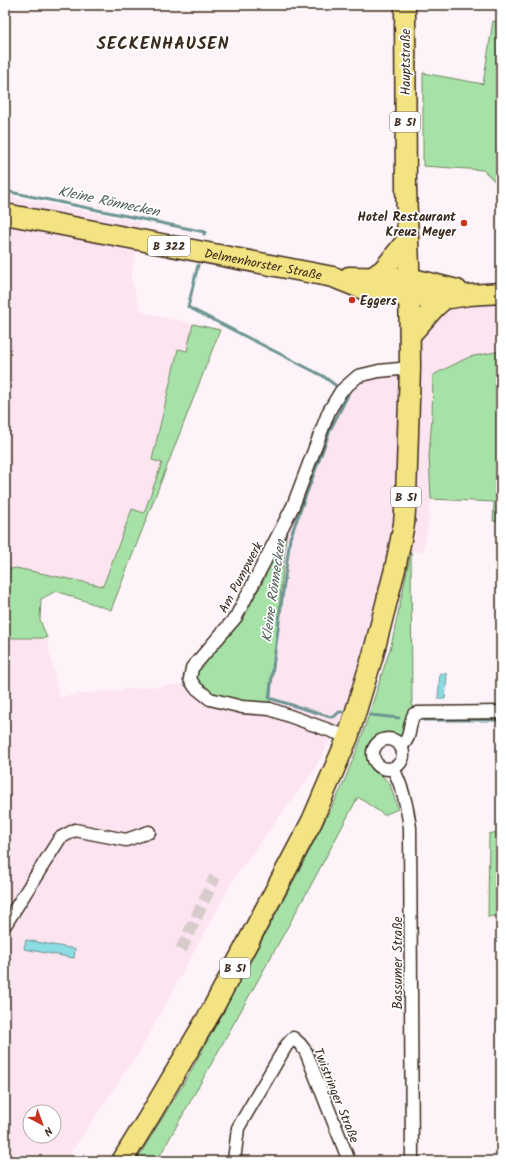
<svg xmlns="http://www.w3.org/2000/svg" width="506" height="1166" font-family="Kalam,sans-serif">
	<style>
		.built { fill: #fce4f0; fill-rule: evenodd }
		.green { fill: #a6e2a7; stroke: #708662 }
		.water { fill: #8cdde3; stroke: #6c9594 }
		.lines { fill: none; stroke-linecap: round; stroke-linejoin: round }
		.stream { stroke: #6c9594; stroke-width: 3 }
		.street-tunnel { stroke: #d7cbcc; stroke-width: 12; stroke-dasharray: 12 6; stroke-linecap: butt }
		.street-casing { stroke: #3b2a1e; stroke-width: 15 }
		.primary-casing { stroke: #3b2a1e; stroke-width: 23 }
		.street { stroke: #fff; stroke-width: 12 }
		.primary { stroke: #f4e382; stroke-width: 20 }
		.poi-dot { fill: #c8321e; stroke: #fff; stroke-width: 1.5 }
		.labels { text-anchor: middle; stroke-width: 3.5; stroke-linejoin: round; paint-order: stroke }
		.shield { fill: #fff; stroke: #766a62; stroke-width: 1 }
		.shield-label { font-size: 12px; font-weight: bold; fill: #3b2a1e }
		.street-label { font-size: 13px; fill: #3b2a1e; stroke: #fff }
		.poi-label { font-size: 13px; font-weight: bold; fill: #3b2a1e; stroke: #fff; text-anchor: end }
		.water-label { font-size: 14px; font-style: italic; fill: #536059; stroke: #fff }
		.district-label { font-size: 17px; font-weight: bold; letter-spacing: 1px; fill: #3b2a1e; stroke: #fff }
	</style>
	<rect width="100%" height="100%" fill="#fef3f8"/>
	<filter id="ink" filterUnits="userSpaceOnUse"><feTurbulence type="fractalNoise" baseFrequency=".025" numOctaves="2"/><feDisplacementMap in="SourceGraphic" scale="8" xChannelSelector="R" yChannelSelector="G"/><feConvolveMatrix kernelMatrix="1 2 1 2 8 2 1 2 1" color-interpolation-filters="sRGB"/></filter>
	<g filter="url(#ink)">
		<path class="built" d="M 5,196 L 140,222 L 131,278 L 141,312 L 193,324 L 187,351 L 178,349 L 153,460 L 162,463 L 144,513 L 132,509 L 103,586 L 47,574 L 41,599 L 40,620 L 47,638 L 59,698 L 78,694 L 183,684 L 193,691 L 241,711 L 287,526 L 298,508 L 335,413 L 345,394 L 360,379 L 399,376 L 398,316 L 501,303 L 501,351 L 469,357 L 432,417 L 429,456 L 431,499 L 428,526 L 422,553 L 395,547 L 350,699 L 332,737 L 313,771 L 235,876 L 141,1049 L 65,1161 L 5,1161 ZM 30,1112 L 54,1112 L 54,1136 L 30,1136 Z"/>
		<g class="green">
			<path d="M 493,21 L 501,23 L 501,187 L 483,170 L 423,166 L 423,73 L 483,84 Z"/>
			<path d="M 193,324 L 220,330 L 111,610 L 56,591 L 41,599 L 40,620 L 47,638 L 5,638 L 5,570 L 16,568 L 103,586 L 132,509 L 144,513 L 162,463 L 152,460 L 178,349 L 187,351 Z"/>
			<path d="M 501,351 L 501,522 L 493,521 L 494,502 L 431,499 L 429,456 L 432,417 L 433,375 L 469,357 Z"/>
			<path d="M 287,526 L 269,716 L 241,711 L 193,691 L 183,684 L 211,655 L 261,586 Z"/>
			<path d="M 411,552 L 412,710 L 402,738 L 387,736 L 376,738 L 366,749 L 367,761 L 390,784 L 398,809 L 384,815 L 358,797 L 311,885 L 157,1161 L 136,1161 L 190,1073 L 297,875 L 342,787 L 360,742 L 391,646 Z"/>
			<path d="M 501,831 L 501,915 L 488,917 L 489,834 Z"/>
		</g>
		<g class="water">
			<path d="M 440,673 L 447,674 L 445,699 L 438,699 Z"/>
			<path d="M 26,940 L 75,949 L 74,958 L 24,949 Z"/>
		</g>
		<g class="lines">
			<g class="stream">
				<path d="M 5,191 L 205,232 L 204,234"/>
				<path d="M 198,265 L 188,307 L 323,376 L 335,385"/>
				<path d="M 342,712 L 339,712 L 335,716 L 331,717 L 269,698 L 290,538 L 331,428 L 348,395"/>
				<path d="M 370,715 L 399,718"/>
				<path d="M 424,720 L 501,720"/>
			</g>
			<path class="street-tunnel" d="M 181,950 L 215,877"/>
			<g class="street-casing">
				<g id="street">
					<path d="M 348,737 L 270,709 L 242,707 L 210,699 L 195,687 L 190,679 L 192,668 L 236,617 L 293,506 L 329,411 L 341,391 L 358,376 L 379,371 L 410,368"/>
					<circle cx="388" cy="754" r="15"/>
					<path d="M 401,747 C 413,735 407,728 414,714 L 418,713 L 501,712"/>
					<path d="M 393,768 C 403,789 407,805 410,828 L 412,1161"/>
					<path d="M 5,925 L 60,838 L 75,830 L 126,840 L 149,832"/>
					<path d="M 234,1161 L 238,1128 L 286,1046 L 293,1038 L 300,1044 L 306,1052 L 349,1161"/>
				</g>
			</g>
			<g class="primary-casing">
				<g id="primary">
					<path id="s1" d="M 5,214 L 333,277 L 363,289 L 409,297 L 450,298 L 469,295 L 501,293"/>
					<path d="M 349,277 L 409,278 L 457,290"/>
					<path d="M 373,277 L 384,269 L 408,239"/>
					<path d="M 410,335 L 434,308 L 445,298"/>
					<path d="M 122,1161 L 152,1112 L 212,1010 L 312,821 L 348,737 L 373,655 L 395,569 L 404,524 L 406,498 L 410,368 L 409,266 L 406,189 L 405,5"/>
				</g>
			</g>
			<use href="#street" class="street"/>
			<use href="#primary" class="primary"/>
		</g>
	</g>
	<g class="poi-dot">
		<circle cx="464" cy="223" r="4"/>
		<circle cx="352" cy="300" r="4"/>
	</g>
	<g class="labels">
		<g class="shield">
			<rect x="390" y="112" width="30" height="20" rx="3"/>
			<rect x="148" y="236" width="42" height="20" rx="3"/>
			<rect x="391" y="487" width="30" height="20" rx="3"/>
			<rect x="220" y="958" width="30" height="20" rx="3"/>
		</g>
		<g class="shield-label">
			<text x="405" y="126">B 51</text>
			<text x="169" y="250">B 322</text>
			<text x="406" y="501">B 51</text>
			<text x="235" y="972">B 51</text>
		</g>
		<g class="street-label">
			<text transform="translate(405 62) rotate(-90)" y="5">Hauptstraße</text>
			<text dy="5" stroke="none"><textPath href="#s1" startOffset="263">Delmenhorster Straße</textPath></text>
			<text transform="translate(240 577) rotate(-62)" y="5">Am Pumpwerk</text>
			<text transform="translate(397 963) rotate(-90)" y="5">Bassumer Straße</text>
			<text transform="translate(337 1095) rotate(68)" y="5">Twistringer Straße</text>
		</g>
		<g class="poi-label">
			<text x="456" y="221">Hotel Restaurant<tspan x="456" dy="15">Kreuz Meyer</tspan></text>
			<text x="360" y="305" text-anchor="start">Eggers</text>
		</g>
		<g class="water-label">
			<text transform="translate(109 201) rotate(12)" y="5">Kleine Rönnecken</text>
			<text transform="translate(273 591) rotate(-82)" y="5">Kleine Rönnecken</text>
		</g>
		<g class="district-label">
			<text x="163" y="49">SECKENHAUSEN</text>
		</g>
	</g>
	<rect width="506" height="1166" fill="none" stroke="#fff" stroke-width="20"/>
	<rect x="10" y="10" width="486" height="1146" fill="none" stroke="#3b2a1e" stroke-width="1.5" filter="url(#ink)"/>
	<g transform="translate(42 1124) rotate(139)"><circle r="19" fill="#ffffff" stroke="#b1aaa5"/>
	<path d="M0-3L7 15L0 10L-7 15Z" fill="#c8321e"/>
	<text y="-6" font-size="11" font-weight="bold" text-anchor="middle" fill="#3b2a1e">N</text>
	</g>
</svg>
